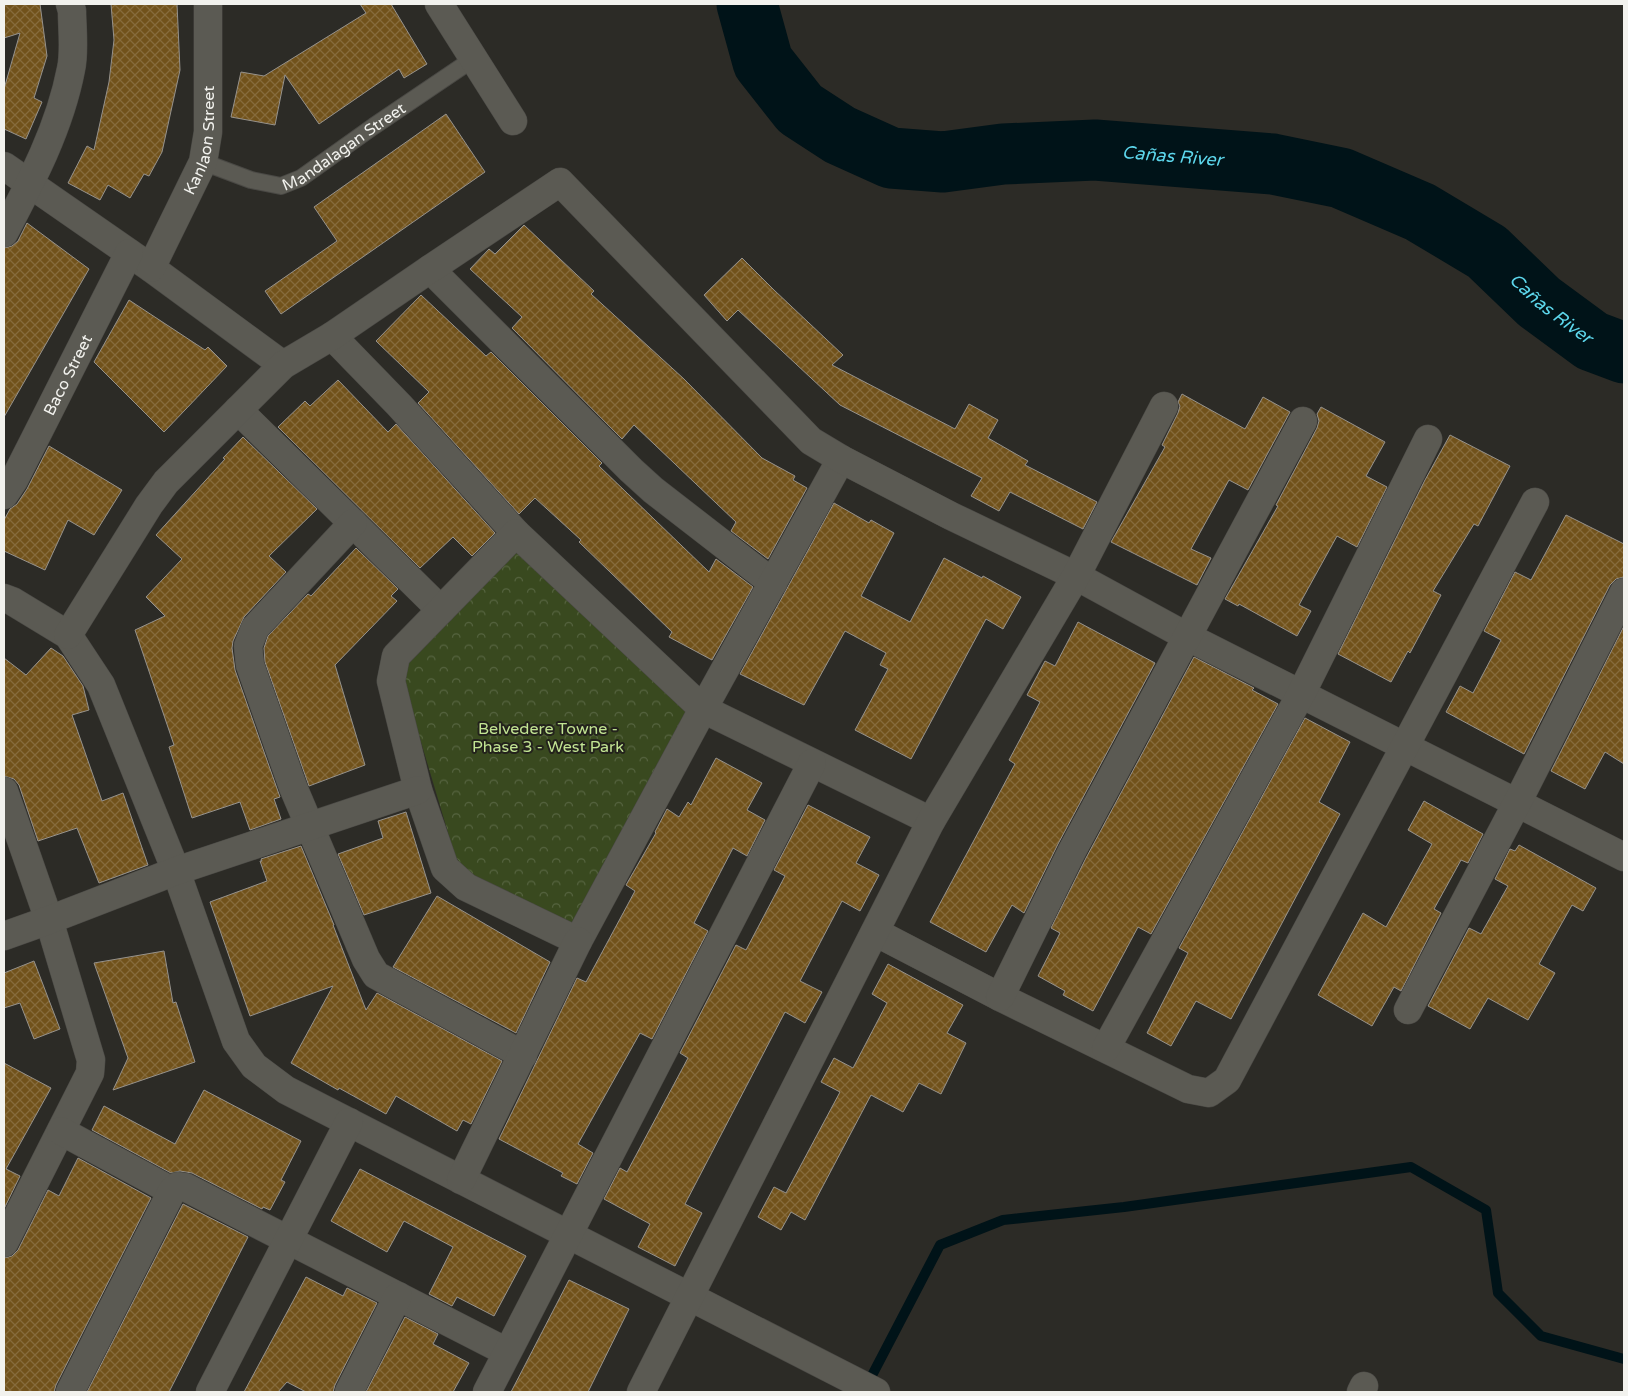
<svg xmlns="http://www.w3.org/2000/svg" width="1628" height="1396" font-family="'Varela Round',sans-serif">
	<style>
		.park { fill: url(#park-crowns) }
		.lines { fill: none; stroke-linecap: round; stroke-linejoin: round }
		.stream { stroke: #001318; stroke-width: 10 }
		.river { stroke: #001318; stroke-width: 61 }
		.building { fill: url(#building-cross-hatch); stroke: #96928c }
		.lane-casing { stroke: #4a4945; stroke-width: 18 }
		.street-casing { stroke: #4a4945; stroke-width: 29 }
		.lane { stroke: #5b5a53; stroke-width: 16 }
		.street { stroke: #5b5a53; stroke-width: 28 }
		.labels { text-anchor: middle; stroke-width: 4; stroke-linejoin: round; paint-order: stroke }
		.street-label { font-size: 16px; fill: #f2f2ee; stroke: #23221c }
		.park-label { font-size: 16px; fill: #c2e493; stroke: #23221c }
		.water-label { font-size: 18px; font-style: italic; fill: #5cd6eb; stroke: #23221c }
	</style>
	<defs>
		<pattern id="park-crowns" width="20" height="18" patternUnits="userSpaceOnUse" patternTransform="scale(1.25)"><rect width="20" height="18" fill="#39491f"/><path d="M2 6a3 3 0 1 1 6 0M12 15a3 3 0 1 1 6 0" fill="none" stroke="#566440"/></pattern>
		<pattern id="building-cross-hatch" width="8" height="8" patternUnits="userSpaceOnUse" patternTransform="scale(1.25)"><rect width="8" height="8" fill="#71521b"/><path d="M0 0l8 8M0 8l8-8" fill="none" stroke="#866b3c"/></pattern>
	</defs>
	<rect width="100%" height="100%" fill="#2c2b26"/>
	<path class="park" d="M 516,546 L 703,709 L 584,930 L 469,876 L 455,856 L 404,685 L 407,660 Z"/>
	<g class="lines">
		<path class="stream" d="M 867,1385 L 940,1245 L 1003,1220 L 1124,1207 L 1411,1167 L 1486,1210 L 1498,1293 L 1541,1336 L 1624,1359"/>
		<path class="river" id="s1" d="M 747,4 L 763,62 L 800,109 L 840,135 L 891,158 L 943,162 L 1003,154 L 1095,150 L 1273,164 L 1341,178 L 1420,212 L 1487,252 L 1539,302 L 1592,341 L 1624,353"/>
	</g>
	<g class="building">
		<path d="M 4,4 L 40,4 L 47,56 L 34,98 L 42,102 L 26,139 L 4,129 L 4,89 L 20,33 L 4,38 Z"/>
		<path d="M 111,4 L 177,4 L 180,70 L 162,152 L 149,176 L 144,174 L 130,198 L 108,185 L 100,200 L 68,183 L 87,146 L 94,150 L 109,82 L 114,40 Z"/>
		<path d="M 360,4 L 391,4 L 427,64 L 404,78 L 399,69 L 319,124 L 285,75 L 275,125 L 231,117 L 241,72 L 264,76 L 366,13 Z"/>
		<path d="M 446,114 L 485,172 L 281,314 L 265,291 L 337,241 L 314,207 Z"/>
		<path d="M 27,223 L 89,269 L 4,417 L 4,248 L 12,246 L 18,241 Z"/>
		<path d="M 524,225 L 594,291 L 591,294 L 684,379 L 762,458 L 795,476 L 793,480 L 807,488 L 768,559 L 731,531 L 736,522 L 634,425 L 622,439 L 512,328 L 522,317 L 470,269 L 489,249 L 495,254 Z"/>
		<path d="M 742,258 L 774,290 L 843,355 L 832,365 L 955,429 L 969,404 L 998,420 L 988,438 L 1028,461 L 1025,465 L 1097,502 L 1083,529 L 1010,492 L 999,511 L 971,496 L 982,478 L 840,405 L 738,310 L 727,321 L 704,295 Z"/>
		<path d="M 421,295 L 486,356 L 491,352 L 602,463 L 599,466 L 709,572 L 716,559 L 753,587 L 712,660 L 669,637 L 672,632 L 579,542 L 581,540 L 535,498 L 519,514 L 418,403 L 429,392 L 376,341 Z"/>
		<path d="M 129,300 L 205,350 L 208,347 L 227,366 L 164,432 L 94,362 Z"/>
		<path d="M 338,380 L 388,432 L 396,424 L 495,533 L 472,556 L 453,537 L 420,568 L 278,427 L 305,401 L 310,406 Z"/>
		<path d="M 1182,394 L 1245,429 L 1263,397 L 1290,412 L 1248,490 L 1229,480 L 1191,549 L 1211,558 L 1197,585 L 1111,542 L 1165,447 L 1162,445 L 1178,413 L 1180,406 L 1178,402 Z"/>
		<path d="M 1321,407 L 1385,442 L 1366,476 L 1387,487 L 1357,547 L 1337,536 L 1299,605 L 1311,611 L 1297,636 L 1239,604 L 1238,606 L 1225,599 L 1278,506 L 1276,505 L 1317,428 L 1319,421 L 1317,414 Z"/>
		<path d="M 1450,435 L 1510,466 L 1478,526 L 1474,524 L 1433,591 L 1441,595 L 1410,653 L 1408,651 L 1391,682 L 1338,654 L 1425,480 Z"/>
		<path d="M 243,437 L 317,509 L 269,556 L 286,572 L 244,617 L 233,641 L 232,648 L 235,670 L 280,797 L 274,799 L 281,819 L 250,830 L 240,802 L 192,818 L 169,747 L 174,745 L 135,630 L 165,616 L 146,597 L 182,559 L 156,535 L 225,459 L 223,458 Z"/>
		<path d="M 49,446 L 122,490 L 94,535 L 68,520 L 45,570 L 4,551 L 4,520 L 10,509 L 17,504 L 27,489 Z"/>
		<path d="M 834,503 L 869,523 L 871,520 L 894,533 L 861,596 L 910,622 L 944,558 L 982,578 L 983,576 L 1021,597 L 1003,629 L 986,619 L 911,759 L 855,730 L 888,669 L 880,665 L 886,653 L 845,631 L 804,705 L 740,674 Z"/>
		<path d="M 1566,515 L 1624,544 L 1624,577 L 1616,579 L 1610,585 L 1524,754 L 1446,712 L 1460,686 L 1473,693 L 1501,640 L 1484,631 L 1515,572 L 1531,580 Z"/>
		<path d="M 356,548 L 398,589 L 391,596 L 397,601 L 335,665 L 365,765 L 309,786 L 265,662 L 264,648 L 268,636 L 308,594 L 311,596 Z"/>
		<path d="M 1078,622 L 1155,663 L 1058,844 L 1024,913 L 1012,905 L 986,952 L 930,922 L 1015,764 L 1009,760 L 1040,702 L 1027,695 L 1045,661 L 1055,666 Z"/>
		<path d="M 1624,626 L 1624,764 L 1605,752 L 1585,789 L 1551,771 Z"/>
		<path d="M 51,648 L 63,656 L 83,686 L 89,710 L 72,715 L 102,801 L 123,793 L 148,865 L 99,883 L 77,828 L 38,841 L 19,785 L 14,779 L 4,776 L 4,658 L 26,675 Z"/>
		<path d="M 1194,657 L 1254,688 L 1252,690 L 1278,704 L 1151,934 L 1138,927 L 1093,1011 L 1063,995 L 1065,991 L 1038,976 L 1060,933 L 1051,928 L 1086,858 Z"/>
		<path d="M 1305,718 L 1350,742 L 1319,802 L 1340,814 L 1231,1019 L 1196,1001 L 1171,1046 L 1147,1033 L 1188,953 L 1179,948 Z"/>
		<path d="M 716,758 L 762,783 L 747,810 L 765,820 L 747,856 L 733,848 L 694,923 L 708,931 L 652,1039 L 640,1033 L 578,1144 L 593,1153 L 577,1184 L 561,1176 L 563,1173 L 499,1139 L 577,978 L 586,982 L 635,891 L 626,885 L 656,833 L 655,832 L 667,809 L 679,817 L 688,802 L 691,805 Z"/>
		<path d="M 1424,801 L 1483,834 L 1468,863 L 1461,860 L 1434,909 L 1441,913 L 1401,991 L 1394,987 L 1372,1026 L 1318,995 L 1363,913 L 1386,927 L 1432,844 L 1408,830 Z"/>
		<path d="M 808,805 L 870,837 L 856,863 L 879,875 L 860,911 L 842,901 L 800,981 L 822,992 L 805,1023 L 785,1012 L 685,1204 L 702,1213 L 675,1266 L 638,1247 L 650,1224 L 604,1199 L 620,1168 L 627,1172 L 688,1058 L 680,1053 L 736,945 L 746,950 L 785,876 L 774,870 Z"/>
		<path d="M 406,812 L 431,893 L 364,915 L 338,854 L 383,838 L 378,821 Z"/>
		<path d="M 1519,845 L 1596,888 L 1583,911 L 1572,905 L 1539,964 L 1555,973 L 1528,1020 L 1488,998 L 1470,1029 L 1428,1006 L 1469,928 L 1481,934 L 1508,886 L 1495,879 L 1510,849 L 1515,851 Z"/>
		<path d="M 301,846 L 334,925 L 333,925 L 366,1010 L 377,993 L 502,1061 L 471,1124 L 463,1120 L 457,1131 L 396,1096 L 386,1114 L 339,1088 L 338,1090 L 291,1063 L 333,986 L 250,1016 L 210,902 L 267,881 L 260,861 L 262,861 L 261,859 Z"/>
		<path d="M 437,896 L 550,962 L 516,1033 L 393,967 Z"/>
		<path d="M 164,951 L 173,1003 L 176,1002 L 195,1062 L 113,1090 L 128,1058 L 94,963 Z"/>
		<path d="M 34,961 L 60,1029 L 34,1039 L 20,1003 L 4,1008 L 4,973 Z"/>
		<path d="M 888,964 L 963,1005 L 947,1033 L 966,1043 L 941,1094 L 919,1083 L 903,1112 L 871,1095 L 805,1220 L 791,1212 L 781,1230 L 758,1217 L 774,1187 L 786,1193 L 840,1092 L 821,1082 L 834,1058 L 853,1068 L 887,1003 L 872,994 Z"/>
		<path d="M 4,1063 L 51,1088 L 6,1169 L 20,1176 L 4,1209 Z"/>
		<path d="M 204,1090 L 301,1141 L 281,1180 L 285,1182 L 270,1210 L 263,1207 L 262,1209 L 192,1173 L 180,1171 L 171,1173 L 92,1130 L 104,1106 L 175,1144 Z"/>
		<path d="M 78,1158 L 151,1198 L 56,1385 L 54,1392 L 4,1392 L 4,1258 L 12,1256 L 18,1250 L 48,1190 L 59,1196 Z"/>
		<path d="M 360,1169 L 526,1256 L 494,1316 L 457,1297 L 452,1306 L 429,1294 L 453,1247 L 404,1221 L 387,1252 L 331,1221 Z"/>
		<path d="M 183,1204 L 248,1237 L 169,1392 L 87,1392 Z"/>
		<path d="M 306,1277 L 343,1296 L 347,1288 L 377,1303 L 335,1385 L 333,1392 L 306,1392 L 287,1382 L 278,1392 L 244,1392 Z"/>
		<path d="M 569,1280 L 629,1309 L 588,1392 L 511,1392 Z"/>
		<path d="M 405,1317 L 438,1334 L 433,1344 L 469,1363 L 453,1392 L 366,1392 Z"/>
	</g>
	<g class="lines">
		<g class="lane-casing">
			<g id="lane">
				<path id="s2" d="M 203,162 L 251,180 L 281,186 L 301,178 L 374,126 L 473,59"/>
			</g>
		</g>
		<g class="street-casing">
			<g id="street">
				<path d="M 439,4 L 513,121"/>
				<path d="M 4,166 L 151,268 L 283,365"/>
				<path d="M 4,233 C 32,180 60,127 71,69 C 75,52 72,28 72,11 L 70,4"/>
				<path id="s3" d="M 151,268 L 203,162 L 208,132 L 208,4"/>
				<path d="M 430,269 L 631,470 L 653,490 L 773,583"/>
				<path d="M 332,336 L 399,405 L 516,533"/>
				<path d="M 238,410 L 441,610"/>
				<path d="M 841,459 L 703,709 L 578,941 L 466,887 L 445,868 L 418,790 L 391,681 L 396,656 L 516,533 L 703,709 L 931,821"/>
				<path id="s4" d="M 4,495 L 14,480 L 129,253"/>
				<path d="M 353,523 L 255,628 L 248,646 L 250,665 L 293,787 L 366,959 L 376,975 L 523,1055"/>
				<path d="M 4,598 L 12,601 L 68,635 L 101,685 L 176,871 L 236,1041 L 254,1066 L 286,1090 L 876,1392"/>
				<path d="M 68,635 L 149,505 L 166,482 L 283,365 L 332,336 L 430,269 L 560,182 L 811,441 L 841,459 L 951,516 L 1076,576 L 1186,636 L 1624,857"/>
				<path d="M 4,791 L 49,920 L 91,1060 L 90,1073 L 4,1243"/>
				<path d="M 875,932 L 1000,997 L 1188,1089 L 1209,1093 L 1227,1080 L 1535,502"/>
				<path d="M 4,936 L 49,920 L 176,871 L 418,790"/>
				<path d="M 1000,997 L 1072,851 L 1303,421"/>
				<path d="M 1408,1010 L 1517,803 L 1624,592"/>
				<path d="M 1106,1048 L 1301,694 L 1428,439"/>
				<path d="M 61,1131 L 172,1191"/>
				<path d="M 461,1180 L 578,941"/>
				<path d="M 70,1392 L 172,1191 L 178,1186 L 185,1187 L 507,1352"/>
				<path d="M 210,1392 L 349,1122"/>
				<path d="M 349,1392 L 398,1296"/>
				<path d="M 487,1392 L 812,763"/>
				<path d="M 641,1392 L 931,821 L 1076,576 L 1164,406"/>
				<path d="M 1361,1392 L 1364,1386"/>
			</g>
		</g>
		<use href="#lane" class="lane"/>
		<use href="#street" class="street"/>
	</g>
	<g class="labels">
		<g class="street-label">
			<text dy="6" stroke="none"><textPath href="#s3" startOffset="139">Kanlaon Street</textPath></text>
			<text dy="6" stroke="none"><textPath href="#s2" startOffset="156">Mandalagan Street</textPath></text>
			<text dy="6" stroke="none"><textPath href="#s4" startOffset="136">Baco Street</textPath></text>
		</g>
		<g class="park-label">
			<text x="548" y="734">Belvedere Towne -<tspan x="548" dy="18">Phase 3 - West Park</tspan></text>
		</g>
		<g class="water-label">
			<text dy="6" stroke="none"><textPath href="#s1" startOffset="506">Cañas River</textPath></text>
			<text dy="6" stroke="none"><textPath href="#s1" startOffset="926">Cañas River</textPath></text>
		</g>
	</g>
	<rect width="1628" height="1396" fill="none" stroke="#f2f2ee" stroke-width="10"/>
</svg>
